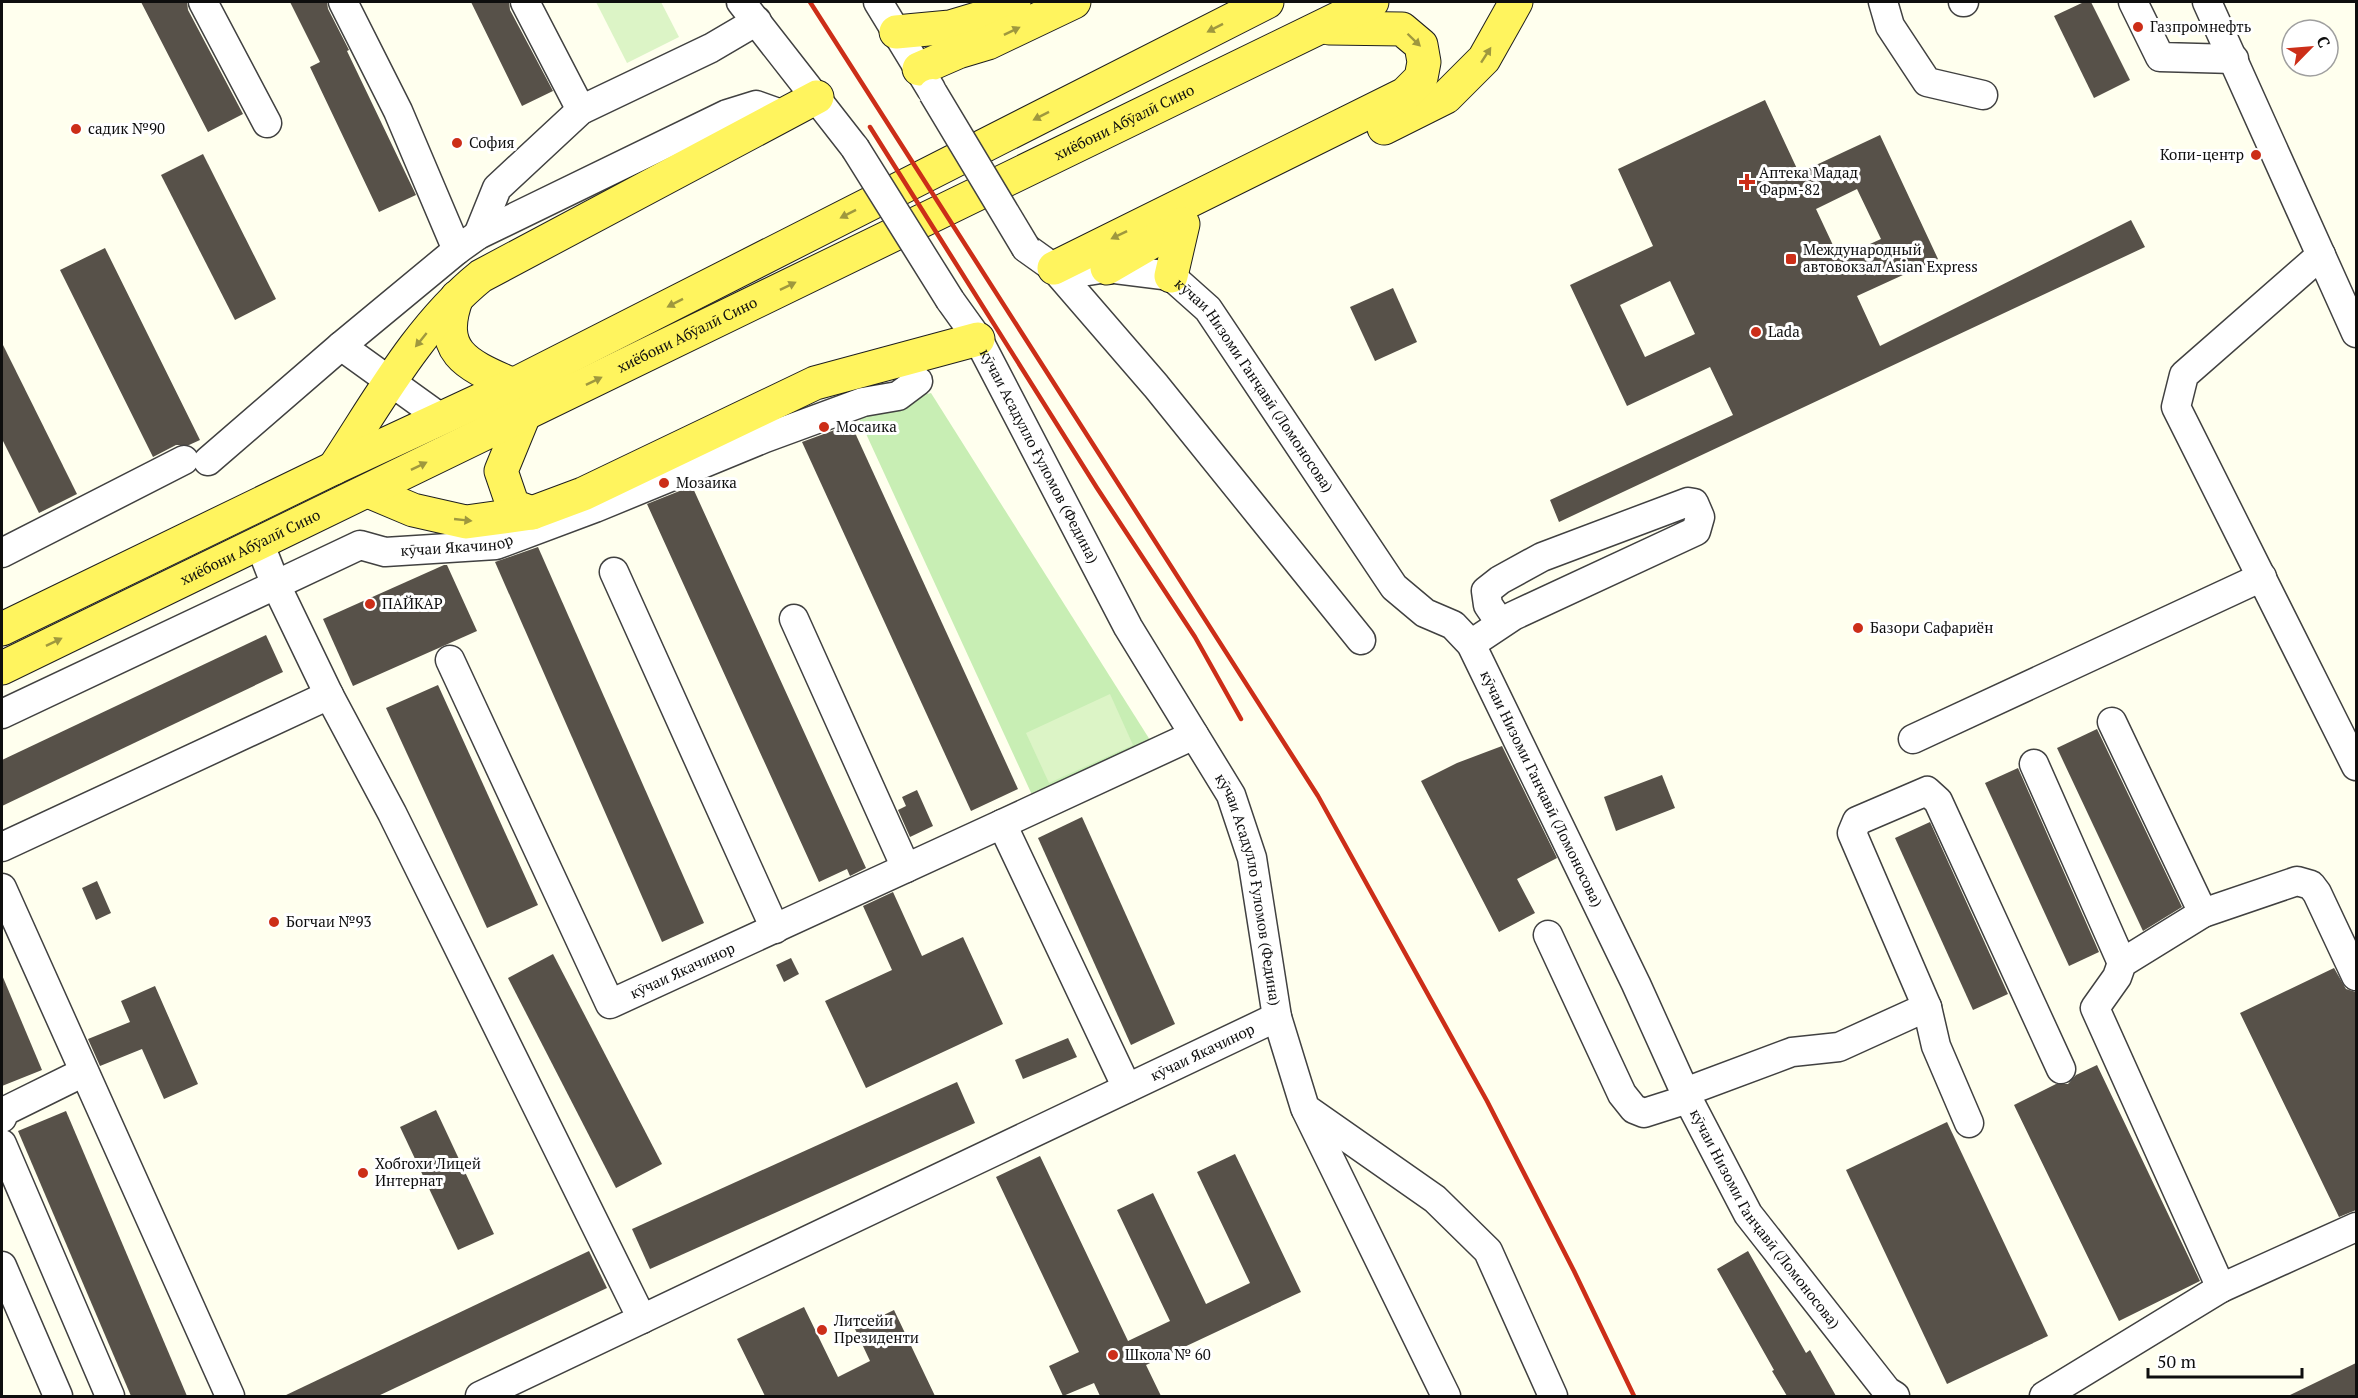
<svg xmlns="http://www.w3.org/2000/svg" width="2358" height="1398" font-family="'PT Serif',serif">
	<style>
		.green { fill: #c8eeb4 }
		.pitch { fill: #dcf4c6 }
		.building { fill: #575149; fill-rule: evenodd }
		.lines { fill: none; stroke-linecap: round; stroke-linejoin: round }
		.minor-casing { stroke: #414141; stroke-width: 31 }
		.major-casing { stroke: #1f1f1f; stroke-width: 35 }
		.minor { stroke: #fff; stroke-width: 28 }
		.major { stroke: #fff45e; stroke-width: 33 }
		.rail { stroke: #cc2e18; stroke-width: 4.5 }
		.minor-bridge-casing { stroke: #414141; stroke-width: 31; stroke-linecap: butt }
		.minor-bridge { stroke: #fff; stroke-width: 28 }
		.oneway { fill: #9f983e }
		.poi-dot { fill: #cc2e18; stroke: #fff; stroke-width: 2 }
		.labels { text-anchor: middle; stroke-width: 6; stroke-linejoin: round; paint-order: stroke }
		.poi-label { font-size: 15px; fill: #0e0e0e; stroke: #fff; text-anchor: start }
		.street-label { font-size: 15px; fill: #0e0e0e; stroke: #fff }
	</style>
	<rect width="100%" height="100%" fill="#ffe"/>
	<path class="green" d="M 931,393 L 1150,740 L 1033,797 L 856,412 Z"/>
	<g class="pitch">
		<path d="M 596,2 L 661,2 L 679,37 L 627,63 Z"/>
		<path d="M 1110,694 L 1133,745 L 1049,783 L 1026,733 Z"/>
	</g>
	<g class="building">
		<path d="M 141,2 L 187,2 L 188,10 L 243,114 L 208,132 Z"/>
		<path d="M 290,2 L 327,2 L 328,9 L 349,50 L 347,51 L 416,195 L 379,212 L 310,67 L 320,62 Z"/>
		<path d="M 471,2 L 509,2 L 510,10 L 553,91 L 522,106 Z"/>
		<path d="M 2084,2 L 2091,2 L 2130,80 L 2094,98 L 2054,16 Z"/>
		<path d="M 1765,100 L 1799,173 L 1880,135 L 1938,259 L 1857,296 L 1880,346 L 2131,220 L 2145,247 L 1559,522 L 1550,500 L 1733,415 L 1710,367 L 1627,406 L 1570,285 L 1653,246 L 1618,169 ZM 1857,189 L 1881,239 L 1839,258 L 1816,209 ZM 1670,281 L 1695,334 L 1645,357 L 1620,305 Z"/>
		<path d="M 203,154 L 276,299 L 235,320 L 161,175 Z"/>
		<path d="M 105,248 L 200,440 L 189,445 L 176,445 L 153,457 L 60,270 Z"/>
		<path d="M 1393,288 L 1417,342 L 1375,361 L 1350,307 Z"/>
		<path d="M 2,343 L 77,494 L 39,513 L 2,439 Z"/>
		<path d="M 851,424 L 1018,789 L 971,811 L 802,442 Z"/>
		<path d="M 692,486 L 866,868 L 850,876 L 847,869 L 819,882 L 647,504 Z"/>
		<path d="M 538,547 L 704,923 L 662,942 L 495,562 Z"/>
		<path d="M 444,565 L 447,565 L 477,631 L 353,686 L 323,619 Z"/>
		<path d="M 266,635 L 283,672 L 2,806 L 2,760 Z"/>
		<path d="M 438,685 L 538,905 L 487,928 L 386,708 Z"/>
		<path d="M 2097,729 L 2182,907 L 2143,931 L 2057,748 Z"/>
		<path d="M 1502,746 L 1557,858 L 1517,879 L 1535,913 L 1499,932 L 1421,781 L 1457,763 Z"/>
		<path d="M 2018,768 L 2099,952 L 2069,966 L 1985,783 Z"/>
		<path d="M 1662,775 L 1675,808 L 1616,831 L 1604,797 Z"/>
		<path d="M 917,790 L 933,826 L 910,837 L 898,810 L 906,806 L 902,797 Z"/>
		<path d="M 1082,817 L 1175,1024 L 1131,1045 L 1038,838 Z"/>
		<path d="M 1930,822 L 2008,994 L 1973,1010 L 1895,838 Z"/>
		<path d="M 97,881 L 111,913 L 96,920 L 82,888 Z"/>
		<path d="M 893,892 L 922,956 L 963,937 L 1003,1024 L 866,1088 L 825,1001 L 892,970 L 863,906 Z"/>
		<path d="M 553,954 L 662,1164 L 616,1188 L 508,978 Z"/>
		<path d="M 791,958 L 799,974 L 784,982 L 776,965 Z"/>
		<path d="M 2334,968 L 2346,989 L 2356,992 L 2356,1210 L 2339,1217 L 2240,1013 Z"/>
		<path d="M 2,975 L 42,1070 L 2,1086 Z"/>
		<path d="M 155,986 L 198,1084 L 164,1099 L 142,1049 L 100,1066 L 88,1039 L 130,1022 L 121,1001 Z"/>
		<path d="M 1068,1038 L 1077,1057 L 1023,1079 L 1015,1060 Z"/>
		<path d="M 2097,1065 L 2200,1281 L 2119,1321 L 2014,1105 L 2056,1084 L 2068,1084 L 2076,1075 Z"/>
		<path d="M 957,1082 L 975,1123 L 650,1269 L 632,1229 Z"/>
		<path d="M 436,1110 L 494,1234 L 458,1250 L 400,1127 Z"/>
		<path d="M 66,1111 L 187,1396 L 131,1396 L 18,1131 Z"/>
		<path d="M 1947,1122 L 2048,1336 L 1947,1384 L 1846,1170 Z"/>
		<path d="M 1235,1154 L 1301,1292 L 1146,1365 L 1161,1396 L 1100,1396 L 1094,1383 L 1063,1396 L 1049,1366 L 1079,1352 L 996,1177 L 1040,1156 L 1128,1341 L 1170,1321 L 1117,1210 L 1153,1193 L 1206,1304 L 1250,1283 L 1197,1172 Z"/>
		<path d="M 589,1251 L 607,1288 L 378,1396 L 284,1396 Z"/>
		<path d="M 1748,1251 L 1806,1353 L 1810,1350 L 1836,1396 L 1787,1396 L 1772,1371 L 1774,1370 L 1717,1269 Z"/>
		<path d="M 804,1307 L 838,1377 L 870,1361 L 855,1329 L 894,1310 L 935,1396 L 765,1396 L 737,1339 Z"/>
		<path d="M 2356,1363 L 2356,1396 L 2288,1396 Z"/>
	</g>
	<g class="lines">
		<g class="minor-casing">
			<g id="minor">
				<path d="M 203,2 L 267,123"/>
				<path d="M 343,2 L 398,111 L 457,250"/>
				<path d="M 525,2 L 581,110"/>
				<path d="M 741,2 L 855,148"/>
				<path d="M 878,2 L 931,89"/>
				<path d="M 1883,2 L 1890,26 L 1927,82 L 1983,95"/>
				<path d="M 1963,2 L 1964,2"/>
				<path d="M 2133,2 L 2160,57 L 2234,59"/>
				<path d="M 2207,2 L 2356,333"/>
				<path d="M 478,235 L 497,188 L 581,110 L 711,48 L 757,21"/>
				<path d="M 1026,248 L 1054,268 L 1156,386 L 1361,640"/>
				<path d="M 2321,255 L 2184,375 L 2176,407 L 2356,766"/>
				<path id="s1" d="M 1054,268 L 1088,271 L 1107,268 L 1171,276 L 1208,309 L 1394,587 L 1425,613 L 1453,625 L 1471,644 L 1636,984 L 1688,1099 L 1748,1214 L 1887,1391 L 1895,1396"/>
				<path id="s2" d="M 950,300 L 978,339 L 1128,627 L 1231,795 L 1252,858 L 1277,1017 L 1305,1108 L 1435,1199 L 1488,1251 L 1553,1396"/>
				<path d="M 341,346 L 441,418"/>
				<path d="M 208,461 L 341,346 L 457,250 L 478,235 L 727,114 L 756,105 L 784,115"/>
				<path d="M 259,542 L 275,583 L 329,695 L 392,813 L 642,1319"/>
				<path d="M 2,553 L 184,460"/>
				<path d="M 614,572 L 775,929"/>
				<path d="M 794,619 L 906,868"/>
				<path d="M 1471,644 L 1513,616 L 1696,531 L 1700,517 L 1694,503 L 1688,502 L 1542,557 L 1500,580 L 1486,591 L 1488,605 L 1501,624"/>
				<path id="s3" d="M 450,660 L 610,1004 L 1002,824 L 1127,1088"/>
				<path id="s4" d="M 2,714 L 360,545 L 385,552 L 496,545 L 595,508 L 765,438 L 863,402 L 898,396 L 918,381"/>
				<path d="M 2112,722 L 2203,913"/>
				<path d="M 1913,739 L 2262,577"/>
				<path d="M 2034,764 L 2122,963"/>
				<path d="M 1002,824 L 1194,735"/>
				<path d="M 2,847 L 329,695"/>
				<path d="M 2,888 L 230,1396"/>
				<path d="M 1548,935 L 1622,1094 L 1634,1109 L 1644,1113 L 1688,1099"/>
				<path d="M 1685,1092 L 1792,1052 L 1839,1047 L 1927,1007"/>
				<path d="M 1306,1110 L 1446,1396"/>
				<path d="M 2,1118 L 5,1111 L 84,1072"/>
				<path d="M 1969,1123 L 1936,1046 L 1927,1007 L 1852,833 L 1857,821 L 1927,791 L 1938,801 L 2061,1069"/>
				<path d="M 2,1144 L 110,1396"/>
				<path d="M 2,1266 L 58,1396"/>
				<path d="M 2221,1288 L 2356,1227"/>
				<path id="s5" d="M 480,1396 L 1277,1017"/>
				<path d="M 2044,1396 L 2221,1288 L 2095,1008 L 2117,977 L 2122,963 L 2203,913 L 2297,881 L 2311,885 L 2317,893 L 2356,976"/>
			</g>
		</g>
		<g class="major-casing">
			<g id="major">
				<path d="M 896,32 L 950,27 L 980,18 L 1014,2"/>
				<path d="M 919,69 L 958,52 L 988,43 L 1074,2"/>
				<path d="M 1384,128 L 1446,97 L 1484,59 L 1516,2"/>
				<path d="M 1054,268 L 1405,94 L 1421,78 L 1424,62 L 1421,45 L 1402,29 L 1329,28"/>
				<path d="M 1107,268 L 1162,236"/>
				<path d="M 1171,276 L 1183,224"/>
				<path d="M 457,297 C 436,353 468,365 513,385"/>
				<path d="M 524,415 L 501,471 L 513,506 L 532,513"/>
				<path d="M 334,468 C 378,402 418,327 481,276 L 817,97"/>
				<path d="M 368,491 L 413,510 L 466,522 L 532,513 L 583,494 L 815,383 L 978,339"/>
				<path d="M 2,629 L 334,468 L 513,385 L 1267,2"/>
				<path id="s6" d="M 2,668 L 1372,2"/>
			</g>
		</g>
		<use href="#minor" class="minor"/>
		<use href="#major" class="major"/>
		<g class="rail">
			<path d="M 810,2 L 1318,796 L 1487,1101 L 1574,1271 L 1634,1396"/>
			<path d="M 870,127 L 1097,488 L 1195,637 L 1241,719"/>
		</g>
		<g class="minor-bridge-casing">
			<g id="minor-bridge">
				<path d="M 933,93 L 1026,248"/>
				<path d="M 855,148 L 950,300"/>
			</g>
		</g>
		<use href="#minor-bridge" class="minor-bridge"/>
	</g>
	<defs><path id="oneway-solid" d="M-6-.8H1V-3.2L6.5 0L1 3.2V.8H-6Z" transform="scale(1.5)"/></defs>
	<g class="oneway">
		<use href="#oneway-solid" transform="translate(1215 28) rotate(153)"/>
		<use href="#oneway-solid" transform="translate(1012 31) rotate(-26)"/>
		<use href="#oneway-solid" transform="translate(1414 40) rotate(44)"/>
		<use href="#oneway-solid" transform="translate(1486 55) rotate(-57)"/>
		<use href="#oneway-solid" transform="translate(1041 116) rotate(153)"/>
		<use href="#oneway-solid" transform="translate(848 214) rotate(153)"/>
		<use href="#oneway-solid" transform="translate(1119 235) rotate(154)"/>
		<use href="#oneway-solid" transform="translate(788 286) rotate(-26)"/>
		<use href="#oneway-solid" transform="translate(675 303) rotate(153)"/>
		<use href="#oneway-solid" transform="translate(421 340) rotate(129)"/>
		<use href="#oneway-solid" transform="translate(594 381) rotate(-26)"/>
		<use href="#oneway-solid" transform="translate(419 466) rotate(-26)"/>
		<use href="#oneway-solid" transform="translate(463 520) rotate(6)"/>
		<use href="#oneway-solid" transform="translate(54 642) rotate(-26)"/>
	</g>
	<g class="poi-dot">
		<circle cx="2138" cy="27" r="6"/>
		<circle cx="76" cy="129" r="6"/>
		<circle cx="457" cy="143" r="6"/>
		<circle cx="2256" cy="155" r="6"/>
		<path d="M1744 173h6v6h6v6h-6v6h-6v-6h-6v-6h6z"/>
		<rect x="1785" y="253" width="12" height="12" rx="3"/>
		<circle cx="1756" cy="332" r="6"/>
		<circle cx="824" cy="427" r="6"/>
		<circle cx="664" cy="483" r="6"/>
		<circle cx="370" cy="604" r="6"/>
		<circle cx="1858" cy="628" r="6"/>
		<circle cx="274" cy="922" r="6"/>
		<circle cx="363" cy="1173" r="6"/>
		<circle cx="822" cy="1330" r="6"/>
		<circle cx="1113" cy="1355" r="6"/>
	</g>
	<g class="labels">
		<g class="poi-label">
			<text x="2150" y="32">Газпромнефть</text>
			<text x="88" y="134">садик №90</text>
			<text x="469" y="148">София</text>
			<text x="2244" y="160" text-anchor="end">Копи-центр</text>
			<text x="1759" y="178">Аптека Мадад<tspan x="1759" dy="17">Фарм-82</tspan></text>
			<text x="1803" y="255">Международный<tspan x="1803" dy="17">автовокзал Asian Express</tspan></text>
			<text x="1768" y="337">Lada</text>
			<text x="836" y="432">Мосаика</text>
			<text x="676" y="488">Мозаика</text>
			<text x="382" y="609">ПАЙКАР</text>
			<text x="1870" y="633">Базори Сафариён</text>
			<text x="286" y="927">Богчаи №93</text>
			<text x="375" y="1169">Хобгохи Лицей<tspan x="375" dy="17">Интернат</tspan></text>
			<text x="834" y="1326">Литсейи<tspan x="834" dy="17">Президенти</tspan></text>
			<text x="1125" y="1360">Школа № 60</text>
		</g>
		<g class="street-label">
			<text dy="5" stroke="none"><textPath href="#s6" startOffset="1248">хиёбони Абӯалӣ Сино</textPath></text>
			<text dy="5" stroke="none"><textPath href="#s6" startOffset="762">хиёбони Абӯалӣ Сино</textPath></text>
			<text dy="5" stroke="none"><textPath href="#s1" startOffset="256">кӯчаи Низоми Ганҷавӣ (Ломоносова)</textPath></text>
			<text dy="5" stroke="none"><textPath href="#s2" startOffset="180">кӯчаи Асадулло Ғуломов (Федина)</textPath></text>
			<text dy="5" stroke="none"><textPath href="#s4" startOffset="494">кӯчаи Якачинор</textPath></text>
			<text dy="5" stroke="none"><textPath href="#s6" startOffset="276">хиёбони Абӯалӣ Сино</textPath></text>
			<text dy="5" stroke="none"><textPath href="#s1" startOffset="760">кӯчаи Низоми Ганҷавӣ (Ломоносова)</textPath></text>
			<text dy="5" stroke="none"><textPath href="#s2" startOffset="666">кӯчаи Асадулло Ғуломов (Федина)</textPath></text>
			<text dy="5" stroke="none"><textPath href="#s3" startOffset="459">кӯчаи Якачинор</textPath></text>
			<text dy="5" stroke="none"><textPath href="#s5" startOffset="800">кӯчаи Якачинор</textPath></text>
			<text dy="5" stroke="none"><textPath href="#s1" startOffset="1246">кӯчаи Низоми Ганҷавӣ (Ломоносова)</textPath></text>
		</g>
	</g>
	<rect width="2358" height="1398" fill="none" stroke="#0e0e0e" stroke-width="6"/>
	<g transform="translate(2310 48) rotate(65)"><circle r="28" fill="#ffffff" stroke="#9f9f9f" stroke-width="1.5"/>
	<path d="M0-4.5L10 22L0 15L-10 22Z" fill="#cc2e18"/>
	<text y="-9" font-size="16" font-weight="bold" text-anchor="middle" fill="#0e0e0e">С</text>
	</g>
	<path d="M2148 1368v9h154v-9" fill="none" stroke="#0e0e0e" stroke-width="3"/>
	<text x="2157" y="1368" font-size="18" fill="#0e0e0e" stroke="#ffffff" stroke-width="4.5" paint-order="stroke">50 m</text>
</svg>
